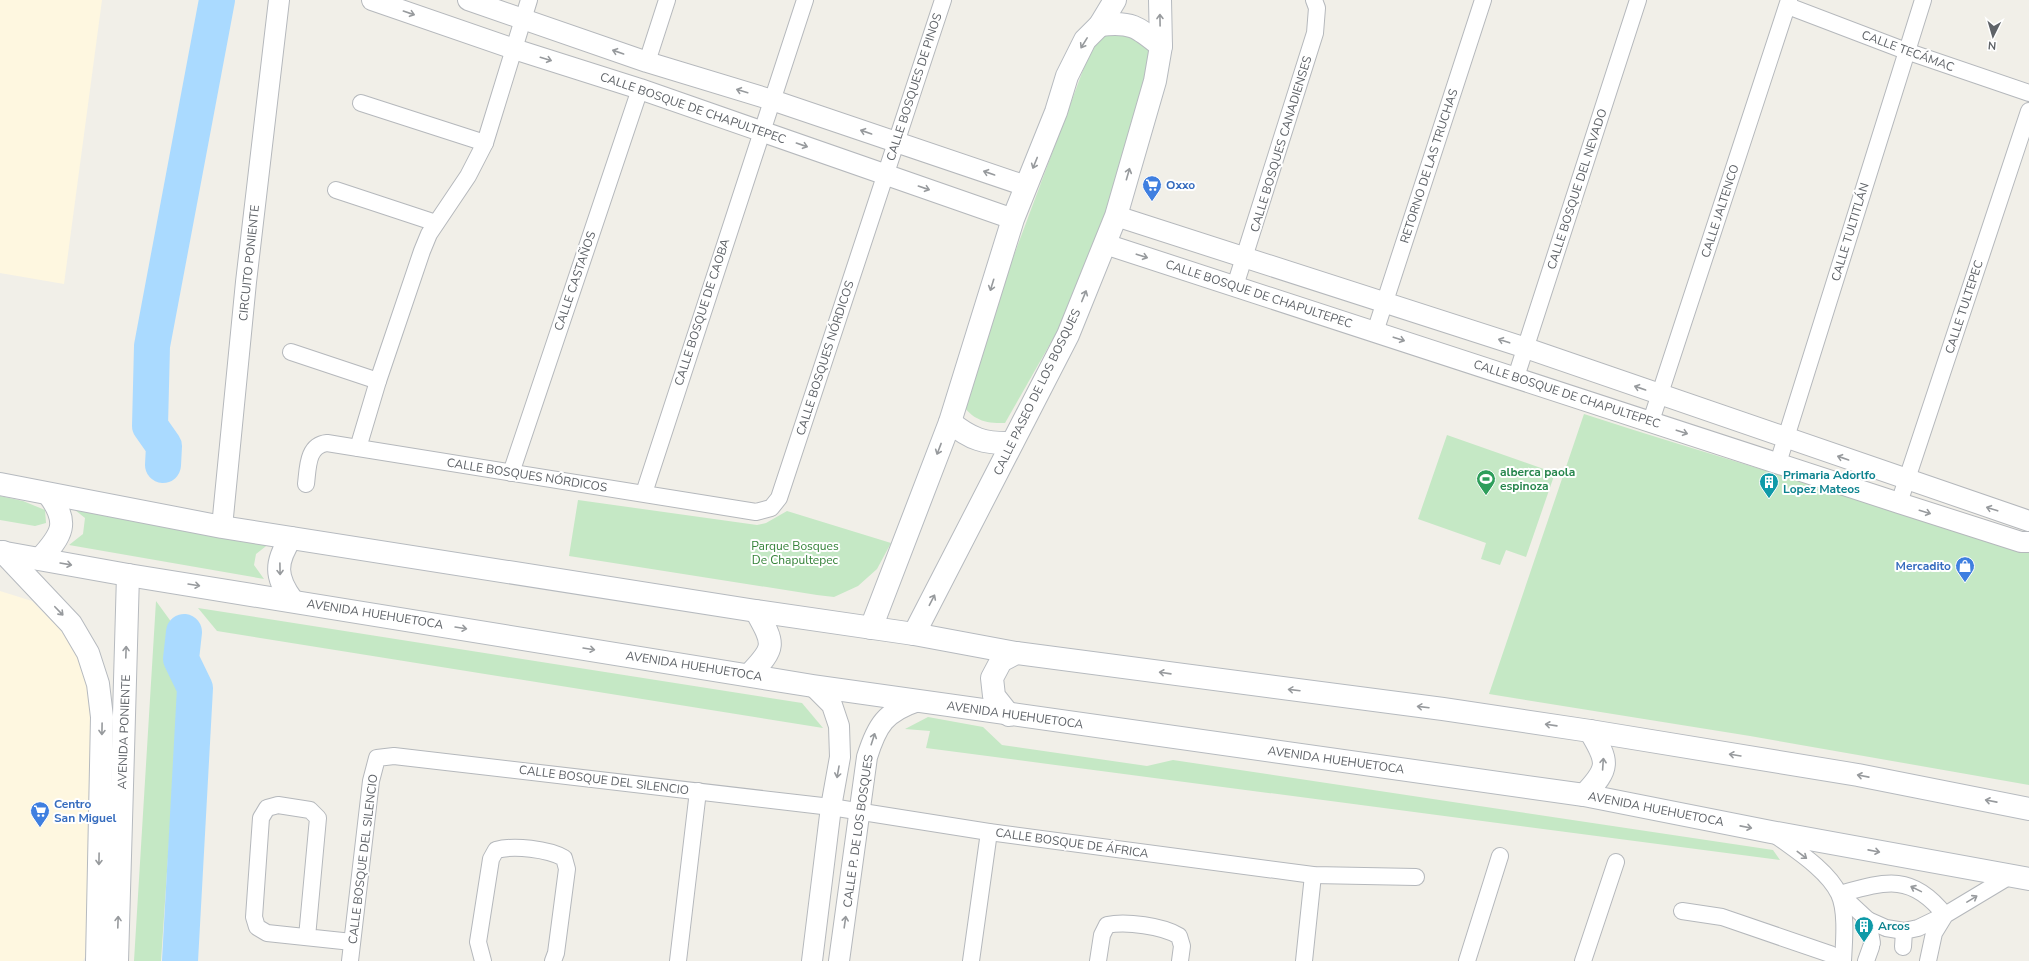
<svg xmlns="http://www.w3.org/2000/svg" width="2029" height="961" font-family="'Nunito Sans',sans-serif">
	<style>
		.commercial { fill: #fef7e0 }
		.green { fill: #c5e8c5 }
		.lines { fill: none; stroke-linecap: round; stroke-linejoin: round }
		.river { stroke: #aadaff; stroke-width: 36 }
		.minor-casing { stroke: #b5b8bc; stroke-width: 18 }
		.tertiary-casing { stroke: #b5b8bc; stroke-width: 22 }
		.secondary-casing { stroke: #b6babf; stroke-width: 24 }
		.minor { stroke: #fff; stroke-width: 16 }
		.tertiary { stroke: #fff; stroke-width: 20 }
		.secondary { stroke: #fff; stroke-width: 22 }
		.oneway { stroke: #979a9d }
		.labels { text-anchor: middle; stroke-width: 4; stroke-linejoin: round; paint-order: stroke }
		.street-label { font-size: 12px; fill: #5f6368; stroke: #fff }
		.shop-label { font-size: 12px; font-weight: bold; fill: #366cbe; stroke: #fff; text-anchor: start }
		.leisure-label { font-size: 12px; font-weight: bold; fill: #27864d; stroke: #fff; text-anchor: start }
		.culture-label { font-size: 12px; font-weight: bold; fill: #0d838f; stroke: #fff; text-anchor: start }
		.park-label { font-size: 12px; fill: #348238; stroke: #fff }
	</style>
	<rect width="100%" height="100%" fill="#f1efe8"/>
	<g class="commercial">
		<path d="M 0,0 L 102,0 L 64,284 L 0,273 Z"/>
		<path d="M 0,591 L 32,601 L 67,636 L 84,664 L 95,704 L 85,957 L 83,961 L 0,961 Z"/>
	</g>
	<g class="green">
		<path d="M 1115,30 L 1139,32 L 1163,58 L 1077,291 L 1058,330 L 1005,423 C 984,424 970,419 960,400 L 1095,38 Z"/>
		<path d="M 1584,414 C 1732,462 1880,505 2029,546 L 2029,785 L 1750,736 L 1489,694 Z"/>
		<path d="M 1447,435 L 1555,473 L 1526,557 L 1506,550 L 1500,565 L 1481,559 L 1486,543 L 1418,519 Z"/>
		<path d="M 0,496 L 23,501 L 45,510 L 46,523 L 35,526 L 0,520 Z"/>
		<path d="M 578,500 L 757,525 L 766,523 L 787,511 L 891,543 L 877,569 L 858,586 L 834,597 L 817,595 L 569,556 Z"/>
		<path d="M 75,510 L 270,543 L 256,554 L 254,565 L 264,579 L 69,545 L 83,534 L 85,518 Z"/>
		<path d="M 156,601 L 172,623 L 172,661 L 179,694 L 161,961 L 134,961 Z"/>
		<path d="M 198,608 L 802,703 L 823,728 L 217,631 Z"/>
		<path d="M 928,717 L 983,727 L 1002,745 L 1147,766 L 1173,760 L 1773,850 L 1780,860 L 926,748 L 930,731 L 905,729 Z"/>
	</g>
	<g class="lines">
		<g class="river">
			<path d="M 163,465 L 164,446 L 150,426 L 152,346 L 217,0"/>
			<path d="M 180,961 L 195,688 L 181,659 L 184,632"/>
		</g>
		<g class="minor-casing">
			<g id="minor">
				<path d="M 1788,6 L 1906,51 L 2029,93"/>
				<path d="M 647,62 L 667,0"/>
				<path d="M 361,103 L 485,143"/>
				<path d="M 336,190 L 436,223"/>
				<path d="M 1235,286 L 1315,33 L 1317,8 L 1314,0"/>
				<path d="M 1375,332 L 1483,0"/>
				<path d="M 291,352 L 378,381"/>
				<path d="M 1516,377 L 1638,0"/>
				<path d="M 1651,421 L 1789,0"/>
				<path d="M 358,448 L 378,381 L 422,251 L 429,234 L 468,176 L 485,143 L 529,0"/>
				<path d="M 1778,463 L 1923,0"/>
				<path d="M 511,473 L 640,89"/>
				<path d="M 306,484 C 308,468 307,445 327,443 L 756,512 L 771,508 L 779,498 L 943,0"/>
				<path d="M 644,493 L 805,0"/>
				<path d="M 1899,503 L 2029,111"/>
				<path d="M 1774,834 C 1794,849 1828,870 1839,894 C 1847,911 1844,942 1843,961"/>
				<path d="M 1840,894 C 1886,881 1912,873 1945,915 L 1918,928 L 1904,931 L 1903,947"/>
				<path d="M 1840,894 L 1868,920 L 1872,943"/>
				<path d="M 1682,911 L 1722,917 L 1830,954 L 1842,961"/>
				<path d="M 1868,920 L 1886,928 L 1904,931"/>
				<path d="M 307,937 L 318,818 L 310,810 L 278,805 L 267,808 L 261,818 L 254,917 L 257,927 L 267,933 L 352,942"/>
				<path d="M 350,961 L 371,781 L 377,758 L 394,756 L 831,807 L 989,832 L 1313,875 L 1416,877"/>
				<path d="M 483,961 L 478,942 L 491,859 L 496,850 C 514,845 548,849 564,858 L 567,869 L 556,953 L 553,961"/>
				<path d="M 678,961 L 698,791"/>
				<path d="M 971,961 L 989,832"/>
				<path d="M 1098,961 L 1102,935 L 1107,925 C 1126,921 1163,926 1179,936 L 1182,946 L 1180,961"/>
				<path d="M 1304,961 L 1313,875"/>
				<path d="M 1467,961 L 1500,856"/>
				<path d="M 1583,961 L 1616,862"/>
				<path d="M 1866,961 L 1871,947"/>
				<path d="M 1928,961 L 1934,933 L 1945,915 L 2010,876"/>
			</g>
		</g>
		<g class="tertiary-casing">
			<g id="tertiary">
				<path d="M 372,0 L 514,49 L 640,89 L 1013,219"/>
				<path d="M 468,0 L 647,62 L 772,100 L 1026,186"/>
				<path d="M 1116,216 L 1526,348 L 2029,521"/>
				<path d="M 1105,244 L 1899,503 L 2021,542 L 2029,542"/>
				<path d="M 222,527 L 246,282 L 279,0"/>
				<path d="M 812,961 L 831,807 L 840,757 L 839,726 L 832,705 L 813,686"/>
				<path d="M 839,961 L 867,757 C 877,725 885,712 918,701"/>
			</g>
		</g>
		<g class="secondary-casing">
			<g id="secondary">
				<path d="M 1100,25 C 1131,21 1138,27 1161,46"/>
				<path d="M 950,422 C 970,439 985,444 1012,443"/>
				<path d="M 0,484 L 222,527 L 756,611 L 914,634 L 1016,653 L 1443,709 L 1590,731 L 1858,775 L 2029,809"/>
				<path d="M 291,538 C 275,562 275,577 292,600"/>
				<path d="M 0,552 L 128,575 L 813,686 L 1584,795 L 1771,832 L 2029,879"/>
				<path d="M 3,552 L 71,624 L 88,653 L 98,684 L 102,717 L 97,961"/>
				<path d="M 40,559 C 62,535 70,523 49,495"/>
				<path d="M 871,628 L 950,422 L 1013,219 L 1056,112 L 1067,76 L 1085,40 L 1100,25 L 1115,0"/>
				<path d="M 914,634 L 1068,335 L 1116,216 L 1155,81 L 1161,46 L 1160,0"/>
				<path d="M 749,675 C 776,647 775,645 756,611"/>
				<path d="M 1009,715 L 994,696 L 992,678 L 1001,661 L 1016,653"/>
				<path d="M 1584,795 C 1610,768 1609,762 1590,731"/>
				<path d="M 117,961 L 128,575"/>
			</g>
		</g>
		<use href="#minor" class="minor"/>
		<use href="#tertiary" class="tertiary"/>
		<use href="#secondary" class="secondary"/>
	</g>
	<defs><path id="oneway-shaft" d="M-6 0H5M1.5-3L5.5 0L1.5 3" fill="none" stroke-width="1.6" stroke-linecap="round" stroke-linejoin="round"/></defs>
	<g class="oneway">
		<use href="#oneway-shaft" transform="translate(409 13) rotate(19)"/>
		<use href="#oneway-shaft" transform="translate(1160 20) rotate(-91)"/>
		<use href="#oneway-shaft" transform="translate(1084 43) rotate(122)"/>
		<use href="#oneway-shaft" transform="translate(618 52) rotate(-161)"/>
		<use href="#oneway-shaft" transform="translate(546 59) rotate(17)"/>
		<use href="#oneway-shaft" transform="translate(742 91) rotate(-163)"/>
		<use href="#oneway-shaft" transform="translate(866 132) rotate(-161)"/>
		<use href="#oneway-shaft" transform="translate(802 145) rotate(19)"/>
		<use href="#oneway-shaft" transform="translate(1035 163) rotate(112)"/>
		<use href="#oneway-shaft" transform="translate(989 173) rotate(-161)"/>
		<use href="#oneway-shaft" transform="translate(1128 174) rotate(-74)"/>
		<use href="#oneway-shaft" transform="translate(924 188) rotate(19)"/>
		<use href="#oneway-shaft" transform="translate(1142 256) rotate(18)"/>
		<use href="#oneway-shaft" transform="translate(992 285) rotate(107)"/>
		<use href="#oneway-shaft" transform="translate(1084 296) rotate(-68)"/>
		<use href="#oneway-shaft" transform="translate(1399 339) rotate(18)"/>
		<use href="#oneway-shaft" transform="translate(1504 341) rotate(-162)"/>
		<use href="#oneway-shaft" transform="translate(1640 388) rotate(-161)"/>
		<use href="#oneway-shaft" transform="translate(1682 432) rotate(18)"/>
		<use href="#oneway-shaft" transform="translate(939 449) rotate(111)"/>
		<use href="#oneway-shaft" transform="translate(1843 458) rotate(-161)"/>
		<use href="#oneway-shaft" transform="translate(1992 509) rotate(-162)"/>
		<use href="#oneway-shaft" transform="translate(1925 512) rotate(17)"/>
		<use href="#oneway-shaft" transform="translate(66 564) rotate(10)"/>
		<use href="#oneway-shaft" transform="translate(280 569) rotate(89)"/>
		<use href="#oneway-shaft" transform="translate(194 585) rotate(9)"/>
		<use href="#oneway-shaft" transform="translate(932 600) rotate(-63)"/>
		<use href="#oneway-shaft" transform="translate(59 611) rotate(46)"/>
		<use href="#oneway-shaft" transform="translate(461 628) rotate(9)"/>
		<use href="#oneway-shaft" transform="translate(589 649) rotate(9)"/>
		<use href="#oneway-shaft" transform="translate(126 652) rotate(-88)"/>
		<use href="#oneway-shaft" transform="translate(1165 673) rotate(-172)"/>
		<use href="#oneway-shaft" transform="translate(1294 690) rotate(-173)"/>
		<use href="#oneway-shaft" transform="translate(1423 707) rotate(-173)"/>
		<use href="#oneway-shaft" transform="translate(1551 725) rotate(-172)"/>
		<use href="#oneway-shaft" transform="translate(102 729) rotate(91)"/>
		<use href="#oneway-shaft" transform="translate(873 739) rotate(-72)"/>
		<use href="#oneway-shaft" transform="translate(1735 755) rotate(-171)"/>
		<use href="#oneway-shaft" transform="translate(1603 764) rotate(-86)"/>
		<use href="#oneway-shaft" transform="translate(838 772) rotate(100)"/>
		<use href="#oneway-shaft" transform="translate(1863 776) rotate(-169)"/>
		<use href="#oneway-shaft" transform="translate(1991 801) rotate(-169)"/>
		<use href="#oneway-shaft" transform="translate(1746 827) rotate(11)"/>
		<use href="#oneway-shaft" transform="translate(1874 851) rotate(11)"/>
		<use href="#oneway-shaft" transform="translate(1802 855) rotate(37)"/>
		<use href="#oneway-shaft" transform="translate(99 859) rotate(91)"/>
		<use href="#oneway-shaft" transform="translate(1916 889) rotate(-154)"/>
		<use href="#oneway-shaft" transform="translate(1972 899) rotate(-31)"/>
		<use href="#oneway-shaft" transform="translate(118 922) rotate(-88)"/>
		<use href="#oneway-shaft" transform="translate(845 922) rotate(-82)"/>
	</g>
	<defs>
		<g id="supermarket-pin" transform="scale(1)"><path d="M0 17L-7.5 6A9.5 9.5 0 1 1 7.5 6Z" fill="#3f7fe0" stroke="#fff"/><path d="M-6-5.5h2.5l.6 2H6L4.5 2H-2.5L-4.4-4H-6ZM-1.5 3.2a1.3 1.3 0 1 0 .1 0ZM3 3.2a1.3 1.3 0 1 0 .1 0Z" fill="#fff"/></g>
		<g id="stadium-pin" transform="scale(1)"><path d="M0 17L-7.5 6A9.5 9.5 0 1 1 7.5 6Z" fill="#2e9e5b" stroke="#fff"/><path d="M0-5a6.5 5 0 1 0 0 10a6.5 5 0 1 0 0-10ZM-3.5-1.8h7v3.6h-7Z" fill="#fff"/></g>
		<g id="building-pin" transform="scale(1)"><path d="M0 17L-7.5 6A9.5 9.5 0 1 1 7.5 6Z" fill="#0f9aa8" stroke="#fff"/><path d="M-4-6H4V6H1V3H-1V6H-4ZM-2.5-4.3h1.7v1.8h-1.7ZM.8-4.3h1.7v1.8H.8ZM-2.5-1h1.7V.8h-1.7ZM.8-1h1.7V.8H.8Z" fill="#fff"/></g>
		<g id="shop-pin" transform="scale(1)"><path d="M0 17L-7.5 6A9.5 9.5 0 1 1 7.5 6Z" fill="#3f7fe0" stroke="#fff"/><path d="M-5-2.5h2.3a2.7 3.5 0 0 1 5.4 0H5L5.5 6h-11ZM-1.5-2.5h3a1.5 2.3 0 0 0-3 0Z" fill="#fff"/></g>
	</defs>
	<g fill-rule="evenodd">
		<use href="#supermarket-pin" x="1152" y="185"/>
		<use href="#stadium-pin" x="1486" y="479"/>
		<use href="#building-pin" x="1769" y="482"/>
		<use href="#shop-pin" x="1965" y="566"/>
		<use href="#supermarket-pin" x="40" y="811"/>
		<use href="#building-pin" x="1864" y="926"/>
	</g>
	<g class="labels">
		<g class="street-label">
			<text transform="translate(1908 51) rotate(20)" y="4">CALLE TECÁMAC</text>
			<text transform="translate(914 87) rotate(-72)" y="4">CALLE BOSQUES DE PINOS</text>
			<text transform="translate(693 108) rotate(19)" y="4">CALLE BOSQUE DE CHAPULTEPEC</text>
			<text transform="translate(1281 144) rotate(-73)" y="4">CALLE BOSQUES CANADIENSES</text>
			<text transform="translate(1429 166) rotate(-72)" y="4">RETORNO DE LAS TRUCHAS</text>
			<text transform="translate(1577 189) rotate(-72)" y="4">CALLE BOSQUE DEL NEVADO</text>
			<text transform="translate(1720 211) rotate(-72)" y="4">CALLE JALTENCO</text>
			<text transform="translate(1850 232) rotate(-73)" y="4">CALLE TULTITLÁN</text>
			<text transform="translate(249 263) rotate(-84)" y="4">CIRCUITO PONIENTE</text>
			<text transform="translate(575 281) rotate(-71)" y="4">CALLE CASTAÑOS</text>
			<text transform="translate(1259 294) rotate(18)" y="4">CALLE BOSQUE DE CHAPULTEPEC</text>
			<text transform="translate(1964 307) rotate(-72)" y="4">CALLE TULTEPEC</text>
			<text transform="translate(702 312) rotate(-72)" y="4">CALLE BOSQUE DE CAOBA</text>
			<text transform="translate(825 358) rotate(-72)" y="4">CALLE BOSQUES NÓRDICOS</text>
			<text transform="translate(1037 392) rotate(-64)" y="4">CALLE PASEO DE LOS BOSQUES</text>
			<text transform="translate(1567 394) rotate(18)" y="4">CALLE BOSQUE DE CHAPULTEPEC</text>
			<text transform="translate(527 475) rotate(9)" y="4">CALLE BOSQUES NÓRDICOS</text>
			<text transform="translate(375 614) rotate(9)" y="4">AVENIDA HUEHUETOCA</text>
			<text transform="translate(694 666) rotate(9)" y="4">AVENIDA HUEHUETOCA</text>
			<text transform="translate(1015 715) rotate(8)" y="4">AVENIDA HUEHUETOCA</text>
			<text transform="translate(124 732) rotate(-88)" y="4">AVENIDA PONIENTE</text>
			<text transform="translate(1336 760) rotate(8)" y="4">AVENIDA HUEHUETOCA</text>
			<text transform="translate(604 780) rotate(7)" y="4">CALLE BOSQUE DEL SILENCIO</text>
			<text transform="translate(1656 809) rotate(11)" y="4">AVENIDA HUEHUETOCA</text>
			<text transform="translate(858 831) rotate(-82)" y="4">CALLE P. DE LOS BOSQUES</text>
			<text transform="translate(1072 843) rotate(8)" y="4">CALLE BOSQUE DE ÁFRICA</text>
			<text transform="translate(363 859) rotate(-83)" y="4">CALLE BOSQUE DEL SILENCIO</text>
		</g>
		<g class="shop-label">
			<text x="1166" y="189">Oxxo</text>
			<text x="1951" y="570" text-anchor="end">Mercadito</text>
			<text x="54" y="808">Centro<tspan x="54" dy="14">San Miguel</tspan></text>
		</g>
		<g class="leisure-label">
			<text x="1500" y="476">alberca paola<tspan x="1500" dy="14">espinoza</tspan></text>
		</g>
		<g class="culture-label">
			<text x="1783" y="479">Primaria Adorlfo<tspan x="1783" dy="14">Lopez Mateos</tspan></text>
			<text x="1878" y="930">Arcos</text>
		</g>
		<g class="park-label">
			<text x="795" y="550">Parque Bosques<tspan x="795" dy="14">De Chapultepec</tspan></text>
		</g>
	</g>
	<g transform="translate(1993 36) rotate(185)" stroke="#ffffff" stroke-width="3" paint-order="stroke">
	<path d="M0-3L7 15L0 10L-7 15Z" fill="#5f6368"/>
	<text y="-6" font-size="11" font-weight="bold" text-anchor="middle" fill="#5f6368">N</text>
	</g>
</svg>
